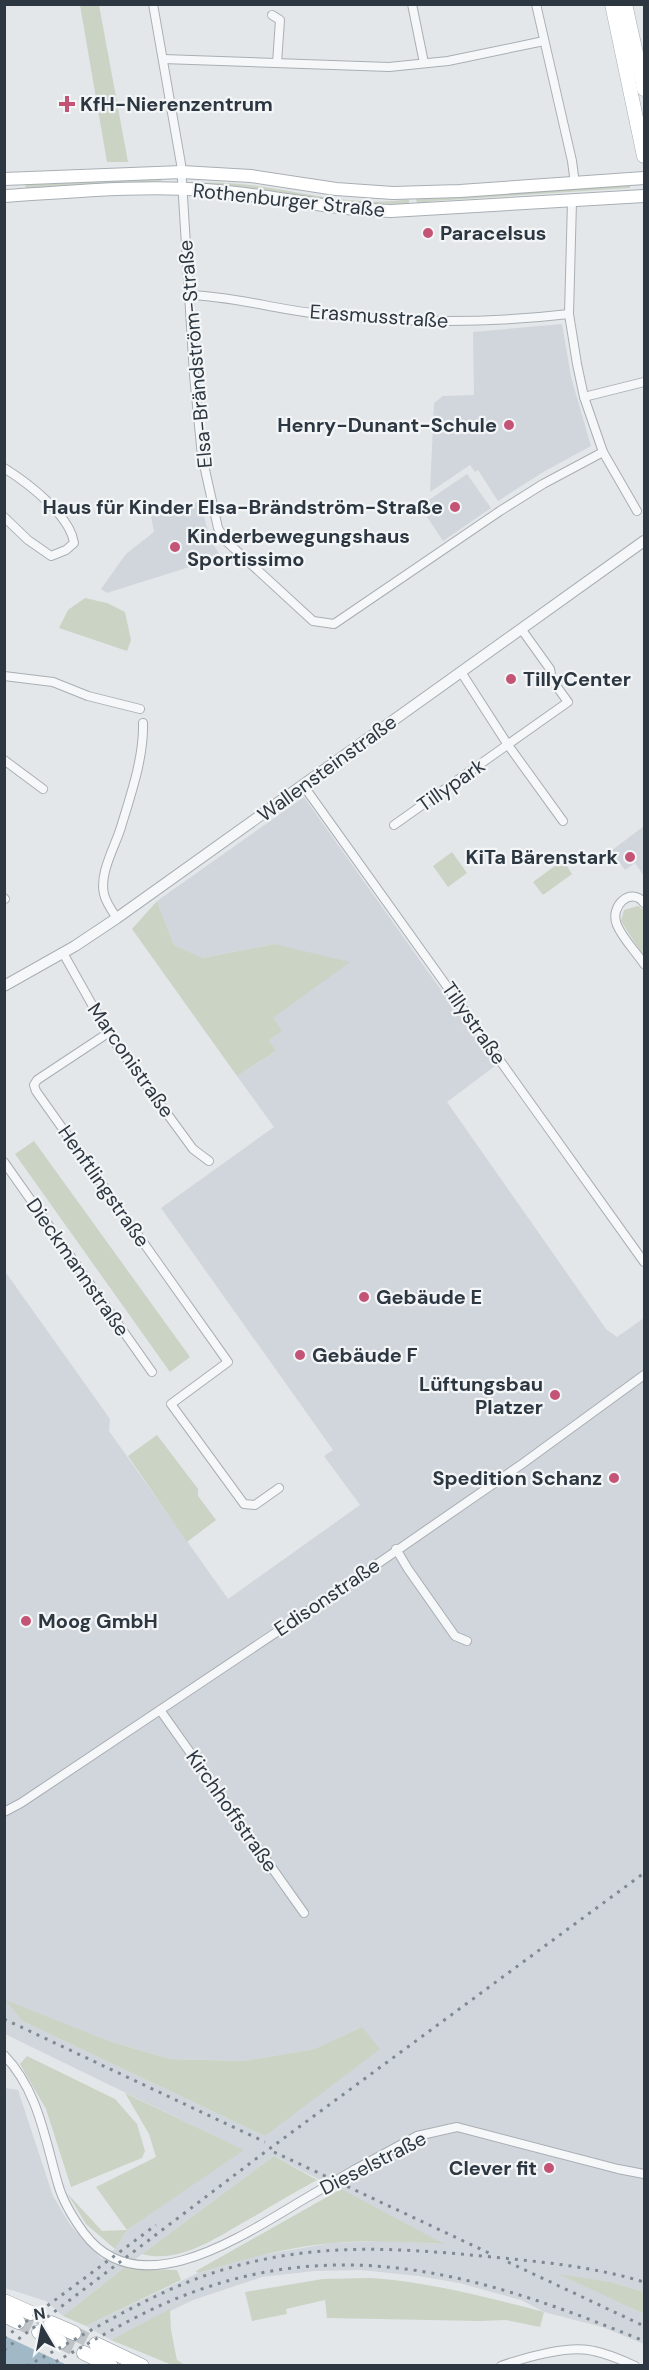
<svg xmlns="http://www.w3.org/2000/svg" width="649" height="2370" font-family="'DM Sans',sans-serif">
	<style>
		.built { fill: #d1d6dc; fill-rule: evenodd }
		.green { fill: #cbd3c5 }
		.water { fill: #a1b9c7 }
		.lines { fill: none; stroke-linecap: round; stroke-linejoin: round }
		.trunk-tunnel { stroke: #bec4c8; stroke-width: 14; stroke-dasharray: 14 7; stroke-linecap: butt }
		.minor-casing { stroke: #a8afb4; stroke-width: 10 }
		.tertiary-casing { stroke: #a8afb4; stroke-width: 12 }
		.secondary-casing { stroke: #a8afb4; stroke-width: 14 }
		.primary-casing { stroke: #a3adb5; stroke-width: 15 }
		.trunk-casing { stroke: #8c97a0; stroke-width: 15 }
		.minor { stroke: #f6f7f9; stroke-width: 8 }
		.tertiary { stroke: #f6f7f9; stroke-width: 10 }
		.secondary { stroke: #fff; stroke-width: 12 }
		.primary { stroke: #fff; stroke-width: 14 }
		.trunk { stroke: #fff; stroke-width: 14 }
		.rail { stroke: #7e8992; stroke-width: 3; stroke-dasharray: 3 6; stroke-linecap: butt }
		.minor-bridge-casing { stroke: #a8afb4; stroke-width: 10; stroke-linecap: butt }
		.minor-bridge { stroke: #f6f7f9; stroke-width: 8 }
		.poi-dot { fill: #c45476; stroke: #f3f5f7; stroke-width: 2 }
		.labels { text-anchor: middle; stroke-width: 4.5; stroke-linejoin: round; paint-order: stroke }
		.poi-label { font-size: 20px; font-weight: bold; fill: #2c3741; stroke: #f3f5f7; text-anchor: start }
		.street-label { font-size: 20px; fill: #2c3741; stroke: #f3f5f7 }
	</style>
	<rect width="100%" height="100%" fill="#e3e7ea"/>
	<g class="built">
		<path d="M 562,324 L 571,377 L 591,446 L 545,471 L 498,501 L 478,470 L 475,472 L 470,465 L 430,492 L 434,403 L 443,396 L 474,395 L 473,332 Z"/>
		<path d="M 467,474 L 491,508 L 443,541 L 420,506 Z"/>
		<path d="M 200,501 L 210,539 L 221,557 L 107,593 L 101,589 L 126,554 L 154,532 L 151,516 L 160,511 Z"/>
		<path d="M 304,797 L 495,1066 L 447,1102 L 606,1329 L 617,1337 L 644,1318 L 644,2292 L 611,2282 L 561,2275 L 644,2314 L 644,2344 L 602,2327 L 544,2312 L 521,2300 L 459,2283 L 418,2276 L 361,2270 L 314,2271 L 262,2277 L 193,2300 L 111,2340 L 86,2326 L 198,2273 L 251,2257 L 331,2243 L 387,2241 L 442,2244 L 274,2156 L 142,2254 L 63,2316 L 46,2301 L 5,2288 L 5,2088 L 18,2090 L 53,2196 L 71,2226 L 102,2259 L 115,2249 L 127,2230 L 243,2150 L 5,2034 L 4,1270 L 110,1419 L 109,1431 L 228,1599 L 360,1505 L 324,1456 L 333,1450 L 161,1208 L 274,1127 L 237,1076 L 276,1051 L 269,1040 L 273,1018 L 274,944 L 201,958 L 174,945 L 157,901 ZM 6,2001 L 112,2042 L 170,2059 L 243,2061 L 314,2049 L 362,2027 L 265,2136 L 22,2021 Z"/>
		<path d="M 644,826 L 644,876 L 635,863 L 625,870 L 611,851 Z"/>
	</g>
	<g class="green">
		<path d="M 80,5 L 99,5 L 128,162 L 107,162 Z"/>
		<path d="M 160,178 L 162,181 L 26,188 L 25,185 L 26,183 Z"/>
		<path d="M 197,183 C 268,178 338,211 409,199 L 409,204 L 350,203 Z"/>
		<path d="M 630,185 L 630,188 L 433,201 L 417,204 L 416,198 Z"/>
		<path d="M 85,598 L 107,603 L 125,612 L 131,640 L 127,651 L 59,628 L 68,610 Z"/>
		<path d="M 452,852 L 467,873 L 448,887 L 433,866 Z"/>
		<path d="M 563,860 L 572,874 L 543,895 L 533,882 Z"/>
		<path d="M 157,901 L 174,945 L 202,958 L 274,944 L 350,962 L 273,1018 L 282,1031 L 269,1040 L 276,1051 L 237,1076 L 132,929 Z"/>
		<path d="M 638,906 L 644,910 L 644,957 L 621,921 L 624,910 Z"/>
		<path d="M 34,1141 L 190,1357 L 170,1372 L 15,1154 Z"/>
		<path d="M 157,1435 L 198,1489 L 198,1496 L 216,1520 L 187,1542 L 128,1456 Z"/>
		<path d="M 5,2000 L 112,2042 L 170,2059 L 243,2061 L 314,2049 L 362,2027 L 380,2049 L 265,2136 L 22,2021 Z"/>
		<path d="M 27,2056 L 115,2099 L 137,2124 L 145,2151 L 142,2158 L 71,2187 L 46,2109 L 20,2064 Z"/>
		<path d="M 125,2093 L 244,2150 L 127,2230 L 115,2249 L 86,2224 L 67,2193 L 102,2231 L 127,2230 L 96,2187 L 156,2157 L 149,2134 Z"/>
		<path d="M 274,2156 L 317,2180 C 296,2192 274,2204 253,2217 C 220,2235 181,2265 142,2254 Z"/>
		<path d="M 341,2189 L 444,2244 C 407,2242 370,2240 333,2243 C 287,2247 242,2260 198,2273 L 196,2271 Z"/>
		<path d="M 129,2264 L 149,2269 L 177,2270 L 181,2280 L 86,2326 L 63,2316 Z"/>
		<path d="M 558,2274 L 611,2282 L 644,2292 L 644,2314 Z"/>
		<path d="M 370,2278 C 430,2282 486,2297 544,2312 L 540,2327 L 506,2320 L 480,2321 L 327,2318 L 325,2300 L 286,2309 L 287,2314 L 252,2321 L 245,2292 L 323,2279 Z"/>
		<path d="M 170,2309 L 171,2330 L 177,2360 L 185,2365 L 172,2365 L 111,2340 Z"/>
	</g>
	<path class="water" d="M 4,2336 L 5,2336 L 67,2365 L 5,2365 Z"/>
	<g class="lines">
		<g class="trunk-tunnel">
			<path d="M 31,2313 L 51,2323"/>
			<path d="M 18,2322 L 39,2332"/>
			<path d="M 74,2333 L 96,2344"/>
			<path d="M 60,2342 L 84,2353"/>
		</g>
		<g class="minor-casing">
			<g id="minor">
				<path d="M 153,4 L 181,164 L 194,375 L 202,456 L 218,528 L 226,541 L 313,621 L 334,624 L 500,511 L 543,484 L 603,452"/>
				<path d="M 412,4 L 424,63"/>
				<path d="M 536,4 L 572,161 L 575,184"/>
				<path d="M 272,15 L 280,20 L 277,63"/>
				<path d="M 163,59 L 389,67 L 448,61 L 544,41"/>
				<path d="M 572,201 L 569,314 L 577,364 L 584,397 L 603,452 L 637,511"/>
				<path d="M 189,295 C 230,296 271,308 312,313 C 398,323 483,324 569,314"/>
				<path d="M 584,397 L 644,382"/>
				<path d="M 4,468 C 28,483 70,515 74,543 L 66,550 L 51,556 L 28,540 L 4,517"/>
				<path d="M 461,672 L 508,745 L 563,821"/>
				<path d="M 4,676 L 53,682 L 88,696 L 140,709"/>
				<path d="M 4,760 L 43,789"/>
				<path d="M 303,785 L 644,1262"/>
				<path d="M 394,825 L 568,702 L 552,680 L 550,669 L 522,630"/>
				<path d="M 4,898 L 5,899"/>
				<path d="M 644,903 C 631,886 609,906 617,925 C 623,939 636,952 644,964"/>
				<path d="M 117,918 C 112,911 106,903 104,894 C 99,873 115,847 121,827 C 131,794 144,757 143,723"/>
				<path d="M 63,953 L 108,1033 L 193,1149 L 209,1161"/>
				<path d="M 108,1033 L 37,1080 L 34,1085 L 36,1091 L 228,1362 L 171,1404 L 244,1504 L 255,1505 L 279,1488"/>
				<path d="M 4,1162 L 152,1372"/>
				<path d="M 396,1549 L 408,1569 L 455,1636 L 467,1641"/>
				<path d="M 160,1710 L 304,1913"/>
				<path d="M 4,1812 L 21,1803 L 344,1587 L 522,1464 L 644,1375"/>
				<path d="M 4,2055 C 38,2090 45,2139 58,2184 C 63,2202 73,2218 84,2233 C 142,2311 253,2228 313,2194"/>
				<path d="M 354,2170 L 417,2136 L 457,2127 L 618,2169 L 644,2174"/>
				<path d="M 501,2366 C 526,2357 569,2345 594,2351 C 608,2354 622,2360 635,2366"/>
			</g>
		</g>
		<g class="tertiary-casing">
			<path id="tertiary" d="M 4,986 L 75,946 L 117,918 L 644,541"/>
		</g>
		<g class="secondary-casing">
			<g id="secondary">
				<path d="M 4,179 L 182,172 L 251,176 L 336,189 L 393,193 L 460,191 L 644,178"/>
				<path d="M 4,196 C 71,192 139,185 205,190 C 268,194 329,210 391,211 L 644,196"/>
			</g>
		</g>
		<g class="primary-casing">
			<g id="primary">
				<path d="M 612,4 L 644,156"/>
				<path d="M 625,4 L 644,89"/>
			</g>
		</g>
		<g class="trunk-casing">
			<g id="trunk">
				<path d="M 4,2301 L 31,2313"/>
				<path d="M 4,2315 L 18,2322"/>
				<path d="M 51,2323 L 74,2333"/>
				<path d="M 39,2332 L 60,2342"/>
				<path d="M 96,2344 L 142,2366"/>
				<path d="M 84,2353 L 111,2366"/>
			</g>
		</g>
		<use href="#minor" class="minor"/>
		<use href="#tertiary" class="tertiary"/>
		<use href="#secondary" class="secondary"/>
		<use href="#primary" class="primary"/>
		<use href="#trunk" class="trunk"/>
		<g class="rail">
			<path d="M 4,2019 L 265,2142"/>
			<path d="M 274,2152 L 489,2253"/>
			<path d="M 508,2262 L 644,2326"/>
			<path d="M 4,2338 L 156,2225"/>
			<path d="M 4,2350 L 261,2155 L 644,1873"/>
			<path d="M 27,2366 C 84,2335 141,2299 201,2277 C 302,2241 389,2247 492,2257 C 544,2262 595,2267 644,2282"/>
			<path d="M 48,2366 C 97,2339 146,2308 199,2290 C 357,2234 497,2281 644,2341"/>
		</g>
		<g class="minor-bridge-casing">
			<path id="minor-bridge" d="M 313,2194 L 354,2170"/>
		</g>
		<use href="#minor-bridge" class="minor-bridge"/>
	</g>
	<g class="poi-dot">
		<path d="M64 95h6v6h6v6h-6v6h-6v-6h-6v-6h6z"/>
		<circle cx="428" cy="233" r="6"/>
		<circle cx="509" cy="425" r="6"/>
		<circle cx="455" cy="507" r="6"/>
		<circle cx="175" cy="547" r="6"/>
		<circle cx="511" cy="679" r="6"/>
		<circle cx="630" cy="857" r="6"/>
		<circle cx="364" cy="1297" r="6"/>
		<circle cx="300" cy="1355" r="6"/>
		<circle cx="555" cy="1395" r="6"/>
		<circle cx="614" cy="1478" r="6"/>
		<circle cx="26" cy="1621" r="6"/>
		<circle cx="549" cy="2168" r="6"/>
	</g>
	<g class="labels">
		<g class="poi-label">
			<text x="80" y="111">KfH-Nierenzentrum</text>
			<text x="440" y="240">Paracelsus</text>
			<text x="497" y="432" text-anchor="end">Henry-Dunant-Schule</text>
			<text x="443" y="514" text-anchor="end">Haus für Kinder Elsa-Brändström-Straße</text>
			<text x="187" y="543">Kinderbewegungshaus<tspan x="187" dy="23">Sportissimo</tspan></text>
			<text x="523" y="686">TillyCenter</text>
			<text x="618" y="864" text-anchor="end">KiTa Bärenstark</text>
			<text x="376" y="1304">Gebäude E</text>
			<text x="312" y="1362">Gebäude F</text>
			<text x="543" y="1391" text-anchor="end">Lüftungsbau<tspan x="543" dy="23">Platzer</tspan></text>
			<text x="602" y="1485" text-anchor="end">Spedition Schanz</text>
			<text x="38" y="1628">Moog GmbH</text>
			<text x="537" y="2175" text-anchor="end">Clever fit</text>
		</g>
		<g class="street-label">
			<text transform="translate(289 200) rotate(6)" y="7">Rothenburger Straße</text>
			<text transform="translate(379 316) rotate(4)" y="7">Erasmusstraße</text>
			<text transform="translate(195 354) rotate(-95)" y="7">Elsa-Brändström-Straße</text>
			<text transform="translate(327 768) rotate(-36)" y="7">Wallensteinstraße</text>
			<text transform="translate(451 785) rotate(-35)" y="7">Tillypark</text>
			<text transform="translate(474 1023) rotate(55)" y="7">Tillystraße</text>
			<text transform="translate(131 1060) rotate(55)" y="7">Marconistraße</text>
			<text transform="translate(104 1186) rotate(55)" y="7">Henftlingstraße</text>
			<text transform="translate(78 1267) rotate(55)" y="7">Dieckmannstraße</text>
			<text transform="translate(327 1597) rotate(-34)" y="7">Edisonstraße</text>
			<text transform="translate(232 1811) rotate(55)" y="7">Kirchhoffstraße</text>
			<text transform="translate(373 2163) rotate(-27)" y="7">Dieselstraße</text>
		</g>
	</g>
	<rect width="649" height="2370" fill="none" stroke="#2c3741" stroke-width="12"/>
	<g transform="translate(42 2328) rotate(350)" stroke="#f3f5f7" stroke-width="4.5" paint-order="stroke">
	<path d="M0-4.5L10 22L0 15L-10 22Z" fill="#2c3741"/>
	<text y="-9" font-size="16" font-weight="bold" text-anchor="middle" fill="#2c3741">N</text>
	</g>
</svg>
